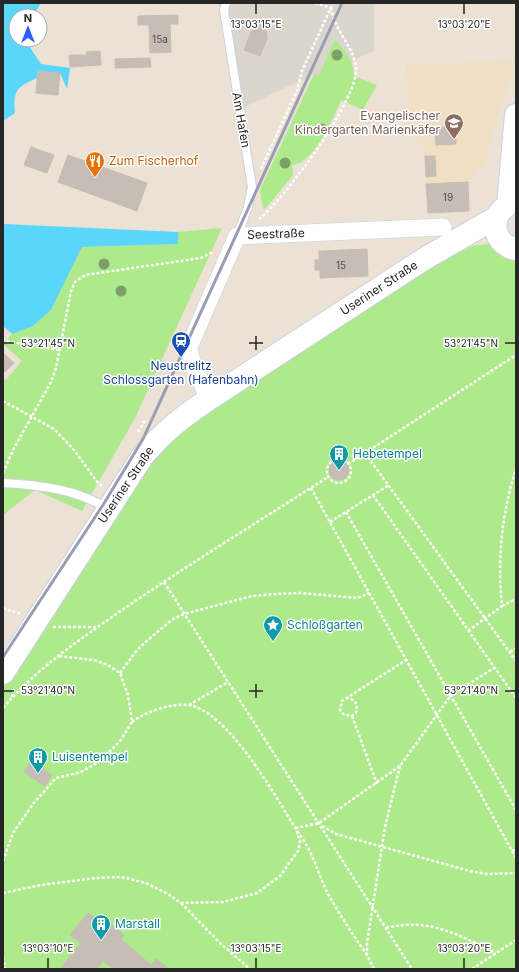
<svg xmlns="http://www.w3.org/2000/svg" width="519" height="972" font-family="Inter,sans-serif">
	<style>
		.education { fill: #f0dfc2 }
		.green { fill: #aee98b }
		.plaza { fill: #dad5cd }
		.water { fill: #5bd6fb }
		.building { fill: #c6beb6; stroke: #c6bdb0 }
		.lines { fill: none; stroke-linecap: round; stroke-linejoin: round }
		.lane-casing { stroke: #cbd0e2; stroke-width: 10 }
		.street-casing { stroke: #cbd0e2; stroke-width: 18 }
		.secondary-casing { stroke: #cbd0e2; stroke-width: 24 }
		.path { stroke: #fff; stroke-width: 2.5; stroke-dasharray: 3 2; stroke-linecap: butt }
		.lane { stroke: #fff; stroke-width: 8 }
		.street { stroke: #fff; stroke-width: 17 }
		.secondary { stroke: #fff; stroke-width: 22 }
		.rail { stroke: #989db4; stroke-width: 3 }
		.tree { fill: #7f9f69 }
		.ticks { fill: none; stroke: #262626; stroke-width: 1.5 }
		.labels { text-anchor: middle; stroke-width: 3; stroke-linejoin: round; paint-order: stroke }
		.number-label { font-size: 10px; fill: #4e4c4a }
		.education-label { font-size: 12px; fill: #785e54; stroke: #fff; text-anchor: end }
		.street-label { font-size: 12px; fill: #262626; stroke: #fff }
		.food-label { font-size: 12px; fill: #c56008; stroke: #fff; text-anchor: start }
		.transit-label { font-size: 12px; fill: #164399; stroke: #fff }
		.culture-label { font-size: 12px; fill: #0d838f; stroke: #fff; text-anchor: start }
		.ticks-label { font-size: 10px; text-anchor: middle; fill: #262626; stroke: #fff; stroke-width: 3; stroke-linejoin: round; paint-order: stroke }
	</style>
	<rect width="100%" height="100%" fill="#ebe1d5"/>
	<path class="education" d="M 515,61 L 483,167 L 477,169 L 468,182 L 469,211 L 428,213 L 424,145 L 410,135 L 406,64 Z"/>
	<g class="green">
		<path d="M 334,40 C 346,45 354,64 354,76 L 377,85 L 363,110 L 341,100 C 333,119 320,149 303,161 C 299,164 295,163 292,166 L 293,175 L 265,209 L 263,209 L 260,190 L 314,74 L 319,75 Z"/>
		<path d="M 222,228 L 135,418 L 82,511 L 35,490 L 3,515 L 3,379 L 6,380 L 22,361 L 3,344 L 12,334 L 33,326 L 51,310 L 82,247 L 177,244 L 178,232 Z"/>
		<path d="M 487,244 L 502,249 L 516,259 L 516,969 L 3,969 L 3,684 L 135,480 L 173,437 L 227,396 L 444,257 L 473,246 Z"/>
	</g>
	<path class="plaza" d="M 219,3 L 374,3 L 374,51 L 351,61 L 340,44 L 334,40 L 319,75 L 314,74 L 236,111 Z"/>
	<g class="water">
		<path d="M 3,3 L 41,3 L 33,16 L 16,16 L 16,40 L 29,40 L 29,46 L 41,64 L 70,68 L 67,89 L 60,73 L 38,71 L 37,78 C 16,87 13,91 15,113 L 3,121 Z"/>
		<path d="M 3,224 L 178,232 L 178,244 L 82,247 L 51,310 L 33,326 L 12,334 L 3,326 Z"/>
	</g>
	<g class="building">
		<path d="M 178,15 L 178,24 L 170,24 L 171,52 L 150,53 L 149,25 L 138,25 L 138,16 Z"/>
		<path d="M 265,21 L 267,39 L 260,56 L 244,50 L 251,32 Z"/>
		<path d="M 100,51 L 101,65 L 70,67 L 69,55 L 87,55 L 86,52 Z"/>
		<path d="M 150,58 L 151,67 L 115,68 L 115,59 Z"/>
		<path d="M 38,71 L 60,73 L 58,95 L 36,93 Z"/>
		<path d="M 455,119 L 456,144 L 436,145 L 435,128 L 445,127 L 445,120 Z"/>
		<path d="M 31,147 L 54,155 L 47,173 L 24,165 Z"/>
		<path d="M 68,155 L 147,183 L 137,211 L 58,182 Z"/>
		<path d="M 425,156 L 435,156 L 436,176 L 426,177 Z"/>
		<path d="M 468,182 L 469,211 L 428,213 L 426,184 Z"/>
		<path d="M 367,249 L 368,276 L 320,278 L 320,270 L 315,270 L 315,260 L 319,260 L 319,251 Z"/>
		<path d="M 3,353 L 14,363 L 5,372 L 3,370 Z"/>
		<circle cx="339" cy="470" r="10"/>
		<path d="M 31,761 L 52,775 L 45,786 L 24,772 Z"/>
		<path d="M 88,913 L 99,921 L 102,917 L 124,935 L 121,939 L 151,965 L 156,959 L 169,969 L 113,969 L 103,961 L 97,969 L 60,969 L 81,943 L 70,935 Z"/>
	</g>
	<g class="lines">
		<g class="lane-casing">
			<g id="lane">
				<path d="M 226,3 L 224,10 L 252,187 L 248,207 L 237,236"/>
				<path d="M 3,483 C 39,485 77,489 108,509"/>
			</g>
		</g>
		<g class="street-casing">
			<path id="street" d="M 209,399 L 192,362 L 189,347 L 237,236 L 443,227"/>
		</g>
		<g class="secondary-casing">
			<g id="secondary">
				<path d="M 508,205 L 516,115"/>
				<path d="M 504,208 C 488,221 496,246 516,249"/>
				<path d="M 3,673 L 142,457 C 163,432 182,417 209,399 L 424,259 L 497,217"/>
			</g>
		</g>
		<g class="path">
			<path d="M 315,3 L 331,8"/>
			<path d="M 261,169 L 297,91 L 302,71 L 333,3"/>
			<path d="M 259,219 C 284,200 360,97 356,67 C 353,46 335,31 331,8"/>
			<path d="M 3,338 L 6,341 L 59,350"/>
			<path d="M 3,401 L 54,429 L 74,450 L 98,483 L 102,486"/>
			<path d="M 138,432 L 145,420"/>
			<path d="M 365,453 L 516,661"/>
			<circle cx="339" cy="471" r="12"/>
			<path d="M 348,464 L 516,355"/>
			<path d="M 3,473 L 13,450 L 51,382 L 56,368 L 71,291 L 75,282 L 85,275 L 201,258 L 213,252"/>
			<path d="M 311,488 L 516,858"/>
			<path d="M 373,495 L 516,698"/>
			<path d="M 346,512 L 516,810"/>
			<path d="M 330,522 L 389,485"/>
			<path d="M 164,582 L 412,969"/>
			<path d="M 502,606 L 516,599"/>
			<path d="M 3,608 L 21,614"/>
			<path d="M 53,627 L 98,627"/>
			<path d="M 468,631 L 502,606 C 497,559 502,514 516,468"/>
			<path d="M 510,652 L 516,648"/>
			<path d="M 120,673 L 137,650 L 149,639 L 173,619 L 184,614 L 252,596 L 275,594 L 300,593 L 358,598 L 369,593"/>
			<path d="M 12,697 L 14,688"/>
			<path d="M 346,698 L 350,698 L 357,704 L 356,713 L 352,716 L 343,714 L 340,710 L 342,701 L 406,660"/>
			<path d="M 189,705 L 228,682"/>
			<path d="M 3,708 C 36,669 78,641 119,612 C 188,565 259,521 328,477"/>
			<path d="M 352,716 L 377,784"/>
			<path d="M 132,722 C 145,712 171,703 189,705 C 226,711 272,790 291,821 C 297,831 305,841 310,852 C 317,866 321,880 328,894 C 340,915 353,935 367,955"/>
			<path d="M 322,826 L 336,834 L 470,871 L 487,874 L 516,873"/>
			<path d="M 512,851 L 516,849"/>
			<path d="M 3,861 L 13,833 L 33,804 L 56,778 L 81,772 L 100,761 L 120,741 L 132,722 L 128,695 L 120,673 L 108,665 L 94,660 L 58,656"/>
			<path d="M 3,893 L 41,885 L 96,878 L 121,877 L 146,883 L 168,894 L 181,903 L 223,902 L 257,893 L 280,876 L 298,851 L 300,843 L 296,828 L 319,823 L 400,766 L 451,695 L 494,668"/>
			<path d="M 181,903 L 222,945 L 250,969"/>
			<path d="M 386,928 C 428,917 459,935 496,953"/>
			<path d="M 3,957 L 5,969"/>
			<path d="M 374,969 L 367,955 L 367,943 L 385,827 L 400,766"/>
			<path d="M 472,969 L 516,940"/>
		</g>
		<use href="#lane" class="lane"/>
		<use href="#street" class="street"/>
		<use href="#secondary" class="secondary"/>
		<path class="rail" d="M 3,657 L 103,505 L 143,439 L 342,3"/>
	</g>
	<g class="tree">
		<circle cx="337" cy="55" r="5.5"/>
		<circle cx="322" cy="129" r="5.5"/>
		<circle cx="285" cy="163" r="5.5"/>
		<circle cx="104" cy="264" r="5.5"/>
		<circle cx="121" cy="291" r="5.5"/>
	</g>
	<path class="ticks" d="M 256,4 L 256,14M 464,4 L 464,14M 256,336 L 256,350M 4,343 L 14,343M 249,343 L 263,343M 505,343 L 515,343M 256,684 L 256,698M 4,691 L 14,691M 249,691 L 263,691M 505,691 L 515,691M 48,958 L 48,968M 256,958 L 256,968M 464,958 L 464,968"/>
	<defs>
		<g id="school-pin" transform="scale(1)"><path d="M0 17L-7.5 6A9.5 9.5 0 1 1 7.5 6Z" fill="#8d6e63" stroke="#fff"/><path d="M0-5L7-2L0 1L-7-2ZM-4 1L0 2.5L4 1V4Q0 6-4 4Z" fill="#fff"/></g>
		<g id="restaurant-pin" transform="scale(1)"><path d="M0 17L-7.5 6A9.5 9.5 0 1 1 7.5 6Z" fill="#e8710a" stroke="#fff"/><path d="M-5-6h1v4h1v-4h1v4h1v-4h1v5L-1.5 .5V6h-2V.5L-5-1ZM5-6V6H3V1.5H1.5Q1.5-4 5-6Z" fill="#fff"/></g>
		<g id="station-pin" transform="scale(1)"><path d="M0 17L-7.5 6A9.5 9.5 0 1 1 7.5 6Z" fill="#1a4fb4" stroke="#fff"/><path d="M-3-6H3Q5-6 5-4V2Q5 4 3 4L4.5 6H3L1.5 4h-3L-3 6H-4.5L-3 4Q-5 4-5 2V-4Q-5-6-3-6ZM-3.5-4v3h7v-3ZM-3.5 1v1.5H-2V1ZM2 1v1.5H3.5V1Z" fill="#fff"/></g>
		<g id="building-pin" transform="scale(1)"><path d="M0 17L-7.5 6A9.5 9.5 0 1 1 7.5 6Z" fill="#0f9aa8" stroke="#fff"/><path d="M-4-6H4V6H1V3H-1V6H-4ZM-2.5-4.3h1.7v1.8h-1.7ZM.8-4.3h1.7v1.8H.8ZM-2.5-1h1.7V.8h-1.7ZM.8-1h1.7V.8H.8Z" fill="#fff"/></g>
		<g id="sight-pin" transform="scale(1)"><path d="M0 17L-7.5 6A9.5 9.5 0 1 1 7.5 6Z" fill="#0f9aa8" stroke="#fff"/><path d="M0-6L1.8-2.2L6-1.7L2.9 1.2L3.7 5.4L0 3.3L-3.7 5.4L-2.9 1.2L-6-1.7L-1.8-2.2Z" fill="#fff"/></g>
	</defs>
	<g fill-rule="evenodd">
		<use href="#school-pin" x="454" y="123"/>
		<use href="#restaurant-pin" x="95" y="161"/>
		<use href="#station-pin" x="181" y="341"/>
		<use href="#building-pin" x="339" y="454"/>
		<use href="#sight-pin" x="273" y="625"/>
		<use href="#building-pin" x="38" y="757"/>
		<use href="#building-pin" x="101" y="924"/>
	</g>
	<g class="labels">
		<g class="number-label">
			<text x="160" y="43">15a</text>
			<text x="448" y="201">19</text>
			<text x="341" y="269">15</text>
		</g>
		<g class="education-label">
			<text x="440" y="120">Evangelischer<tspan x="440" dy="14">Kindergarten Marienkäfer</tspan></text>
		</g>
		<g class="street-label">
			<text transform="translate(241 120) rotate(80)" y="4">Am Hafen</text>
			<text transform="translate(276 234) rotate(-2)" y="4">Seestraße</text>
			<text transform="translate(379 288) rotate(-33)" y="4">Useriner Straße</text>
			<text transform="translate(126 485) rotate(-56)" y="4">Useriner Straße</text>
		</g>
		<g class="food-label">
			<text x="109" y="165">Zum Fischerhof</text>
		</g>
		<g class="transit-label">
			<text x="181" y="370">Neustrelitz<tspan x="181" dy="14">Schlossgarten (Hafenbahn)</tspan></text>
		</g>
		<g class="culture-label">
			<text x="353" y="458">Hebetempel</text>
			<text x="287" y="629">Schloßgarten</text>
			<text x="52" y="761">Luisentempel</text>
			<text x="115" y="928">Marstall</text>
		</g>
	</g>
	<g class="ticks-label">
		<text x="256" y="28">13°03'15"E</text>
		<text x="464" y="28">13°03'20"E</text>
		<text x="48" y="347">53°21'45"N</text>
		<text x="471" y="347">53°21'45"N</text>
		<text x="48" y="694">53°21'40"N</text>
		<text x="471" y="694">53°21'40"N</text>
		<text x="48" y="952">13°03'10"E</text>
		<text x="256" y="952">13°03'15"E</text>
		<text x="464" y="952">13°03'20"E</text>
	</g>
	<rect width="519" height="972" fill="none" stroke="#262626" stroke-width="8"/>
	<g transform="translate(28 28)"><circle r="19" fill="#ffffff" stroke="#a8a8a8"/>
	<path d="M0-3L7 15L0 10L-7 15Z" fill="#2f5dff"/>
	<text y="-6" font-size="11" font-weight="bold" text-anchor="middle" fill="#262626">N</text>
	</g>
</svg>
